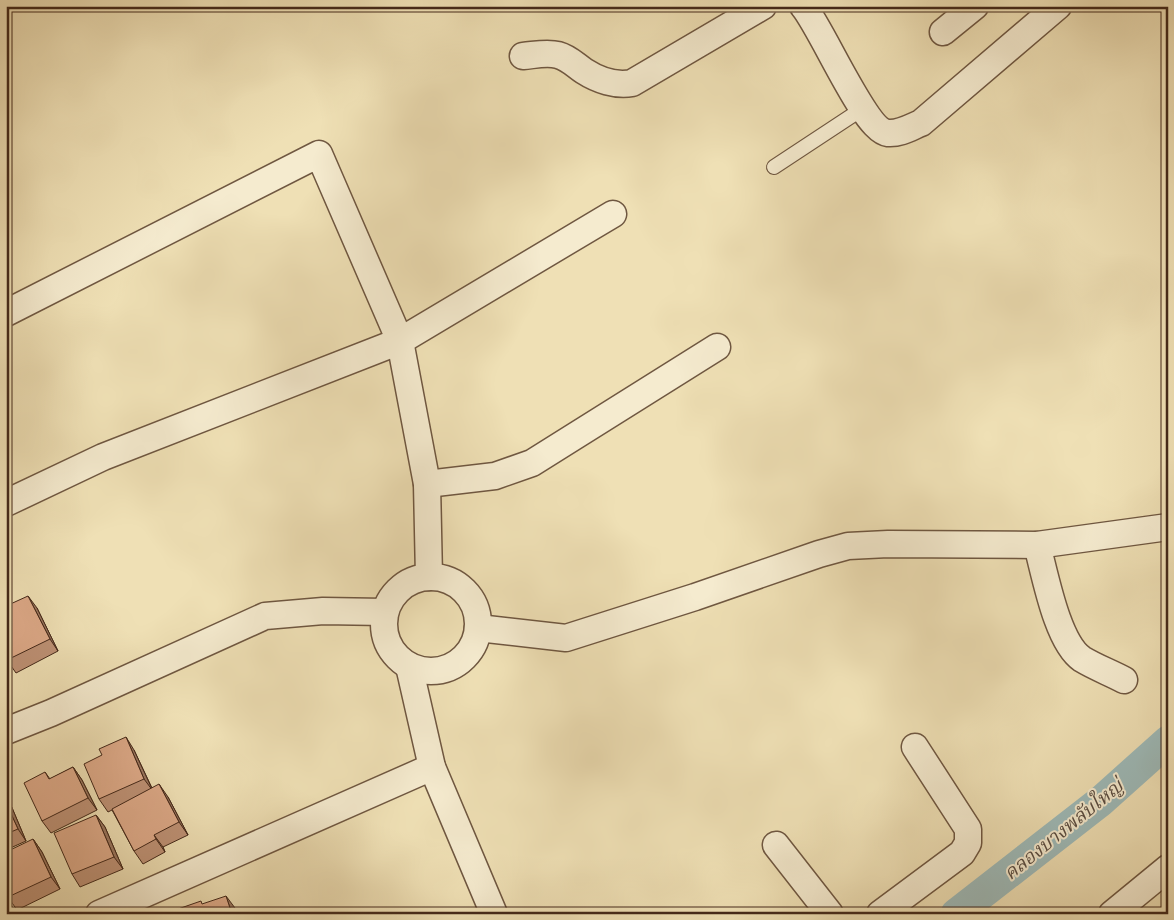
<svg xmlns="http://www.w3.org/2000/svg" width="1174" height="920" font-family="'IM FELL English','Noto Serif Thai',serif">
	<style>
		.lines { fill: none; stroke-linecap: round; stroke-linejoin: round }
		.canal { stroke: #9ebab8; stroke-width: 31 }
		.lane-casing { stroke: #6f5741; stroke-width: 16 }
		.street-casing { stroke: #6f5741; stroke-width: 29 }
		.lane { stroke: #f5ebcf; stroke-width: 14 }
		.street { stroke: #f5ebcf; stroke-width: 26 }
		.wall { fill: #be9276; stroke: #44291a }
		.shaded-wall { fill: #9b7760; stroke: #44291a }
		.building { fill: #ddaa89; stroke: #44291a }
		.labels { text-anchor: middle; stroke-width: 4; stroke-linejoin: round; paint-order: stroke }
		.water-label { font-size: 19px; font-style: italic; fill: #5a4d42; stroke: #f5ebcf }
	</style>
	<rect width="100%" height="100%" fill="#efe0b5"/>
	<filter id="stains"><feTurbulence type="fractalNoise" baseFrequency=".004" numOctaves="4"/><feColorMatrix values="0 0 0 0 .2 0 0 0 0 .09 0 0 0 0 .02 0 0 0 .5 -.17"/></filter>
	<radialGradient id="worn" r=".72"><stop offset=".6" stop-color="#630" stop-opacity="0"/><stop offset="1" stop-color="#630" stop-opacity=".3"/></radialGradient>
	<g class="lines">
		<path class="canal" d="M 956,914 L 1101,801 L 1168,741"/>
		<g class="lane-casing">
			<path id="lane" d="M 774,167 L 862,109"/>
		</g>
		<g class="street-casing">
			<g id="street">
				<path d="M 803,6 C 822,28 864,130 888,133 C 900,134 911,127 921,123 L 1058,6"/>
				<path d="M 943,32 L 975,6"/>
				<path d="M 523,56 C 535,55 547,52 558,55 C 569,58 575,65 584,71 C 598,80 616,86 632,83 L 763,6"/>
				<path d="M 6,313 L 319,154 L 400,341 L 427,484 L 429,577"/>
				<path d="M 427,484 L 495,476 L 532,463 L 717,347"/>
				<path d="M 6,503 L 103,457 L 400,341 L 613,214"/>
				<path d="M 1037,545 C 1045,574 1057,642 1082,659 C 1095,667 1111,673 1124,680"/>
				<circle cx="431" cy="624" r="47"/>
				<path d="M 478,628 L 566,638 L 695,597 L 819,554 L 848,546 L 888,544 L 1037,545 L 1168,527"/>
				<path d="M 409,666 L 432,767 L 494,914"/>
				<path d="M 6,731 L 51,713 L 265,616 L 323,611 L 385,612"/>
				<path d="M 776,845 L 830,914"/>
				<path d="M 99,914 L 432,767"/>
				<path d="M 880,914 L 962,853 L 968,843 L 968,829 L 915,747"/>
				<path d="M 1112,914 L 1168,868"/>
			</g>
		</g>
		<use href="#lane" class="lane"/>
		<use href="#street" class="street"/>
	</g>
	<g class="wall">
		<path d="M 37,608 L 58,651 L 16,673 L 7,660 Z"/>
		<path d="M 134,750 L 152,788 L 168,797 L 188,835 L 163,847 L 165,852 L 143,864 L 134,851 L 112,810 L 108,812 L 99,799 Z"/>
		<path d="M 73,767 L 82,780 L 97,810 L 51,833 L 42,821 L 45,772 L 50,779 Z"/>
		<path d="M 6,798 L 10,803 L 26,841 L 6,850 Z"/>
		<path d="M 96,815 L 105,827 L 123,869 L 80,887 L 72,874 Z"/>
		<path d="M 33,839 L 42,852 L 60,889 L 17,910 L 8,897 Z"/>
	</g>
	<g class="shaded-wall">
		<path d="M 28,596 L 37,608 L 58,651 L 50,639 Z"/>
		<path d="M 126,737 L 134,750 L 153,791 L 144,779 Z"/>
		<path d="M 73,767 L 82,780 L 97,810 L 88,798 Z"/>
		<path d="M 159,784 L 168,797 L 188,835 L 179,822 Z"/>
		<path d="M 6,798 L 10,803 L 26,841 L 18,829 L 6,803 Z"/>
		<path d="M 96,815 L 105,827 L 123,869 L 114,857 Z"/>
		<path d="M 154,835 L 163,847 L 165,852 L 156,839 Z"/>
		<path d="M 33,839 L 42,852 L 60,889 L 51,877 Z"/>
		<path d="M 226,896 L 235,908 L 236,914 L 232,914 Z"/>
	</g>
	<g class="building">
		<path d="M 28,596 L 50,639 L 7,660 L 6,658 L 6,606 Z"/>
		<path d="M 126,737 L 144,779 L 99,799 L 84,764 L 102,755 L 99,749 Z"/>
		<path d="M 73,767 L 88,798 L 42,821 L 24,783 L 45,772 L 49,779 Z"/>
		<path d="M 159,784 L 179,822 L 154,835 L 156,839 L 134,851 L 112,809 Z"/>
		<path d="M 6,803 L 18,829 L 6,834 Z"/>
		<path d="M 96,815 L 114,857 L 72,874 L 54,833 Z"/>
		<path d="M 33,839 L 51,877 L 8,897 L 6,892 L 6,852 Z"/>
		<path d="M 226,896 L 232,914 L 180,914 L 178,909 L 201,901 L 202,904 Z"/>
	</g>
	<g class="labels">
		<g class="water-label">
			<text transform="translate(1063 829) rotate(-39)" y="7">คลองบางพลับใหญ่</text>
		</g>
	</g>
	<rect width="1174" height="920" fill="none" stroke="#efe0b5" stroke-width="25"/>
	<rect x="8" y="8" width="1159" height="905" fill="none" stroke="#44291a" stroke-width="2.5"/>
	<rect x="12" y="12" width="1149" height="895" fill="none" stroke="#44291a"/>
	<rect width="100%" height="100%" filter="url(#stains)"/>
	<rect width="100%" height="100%" fill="url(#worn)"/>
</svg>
